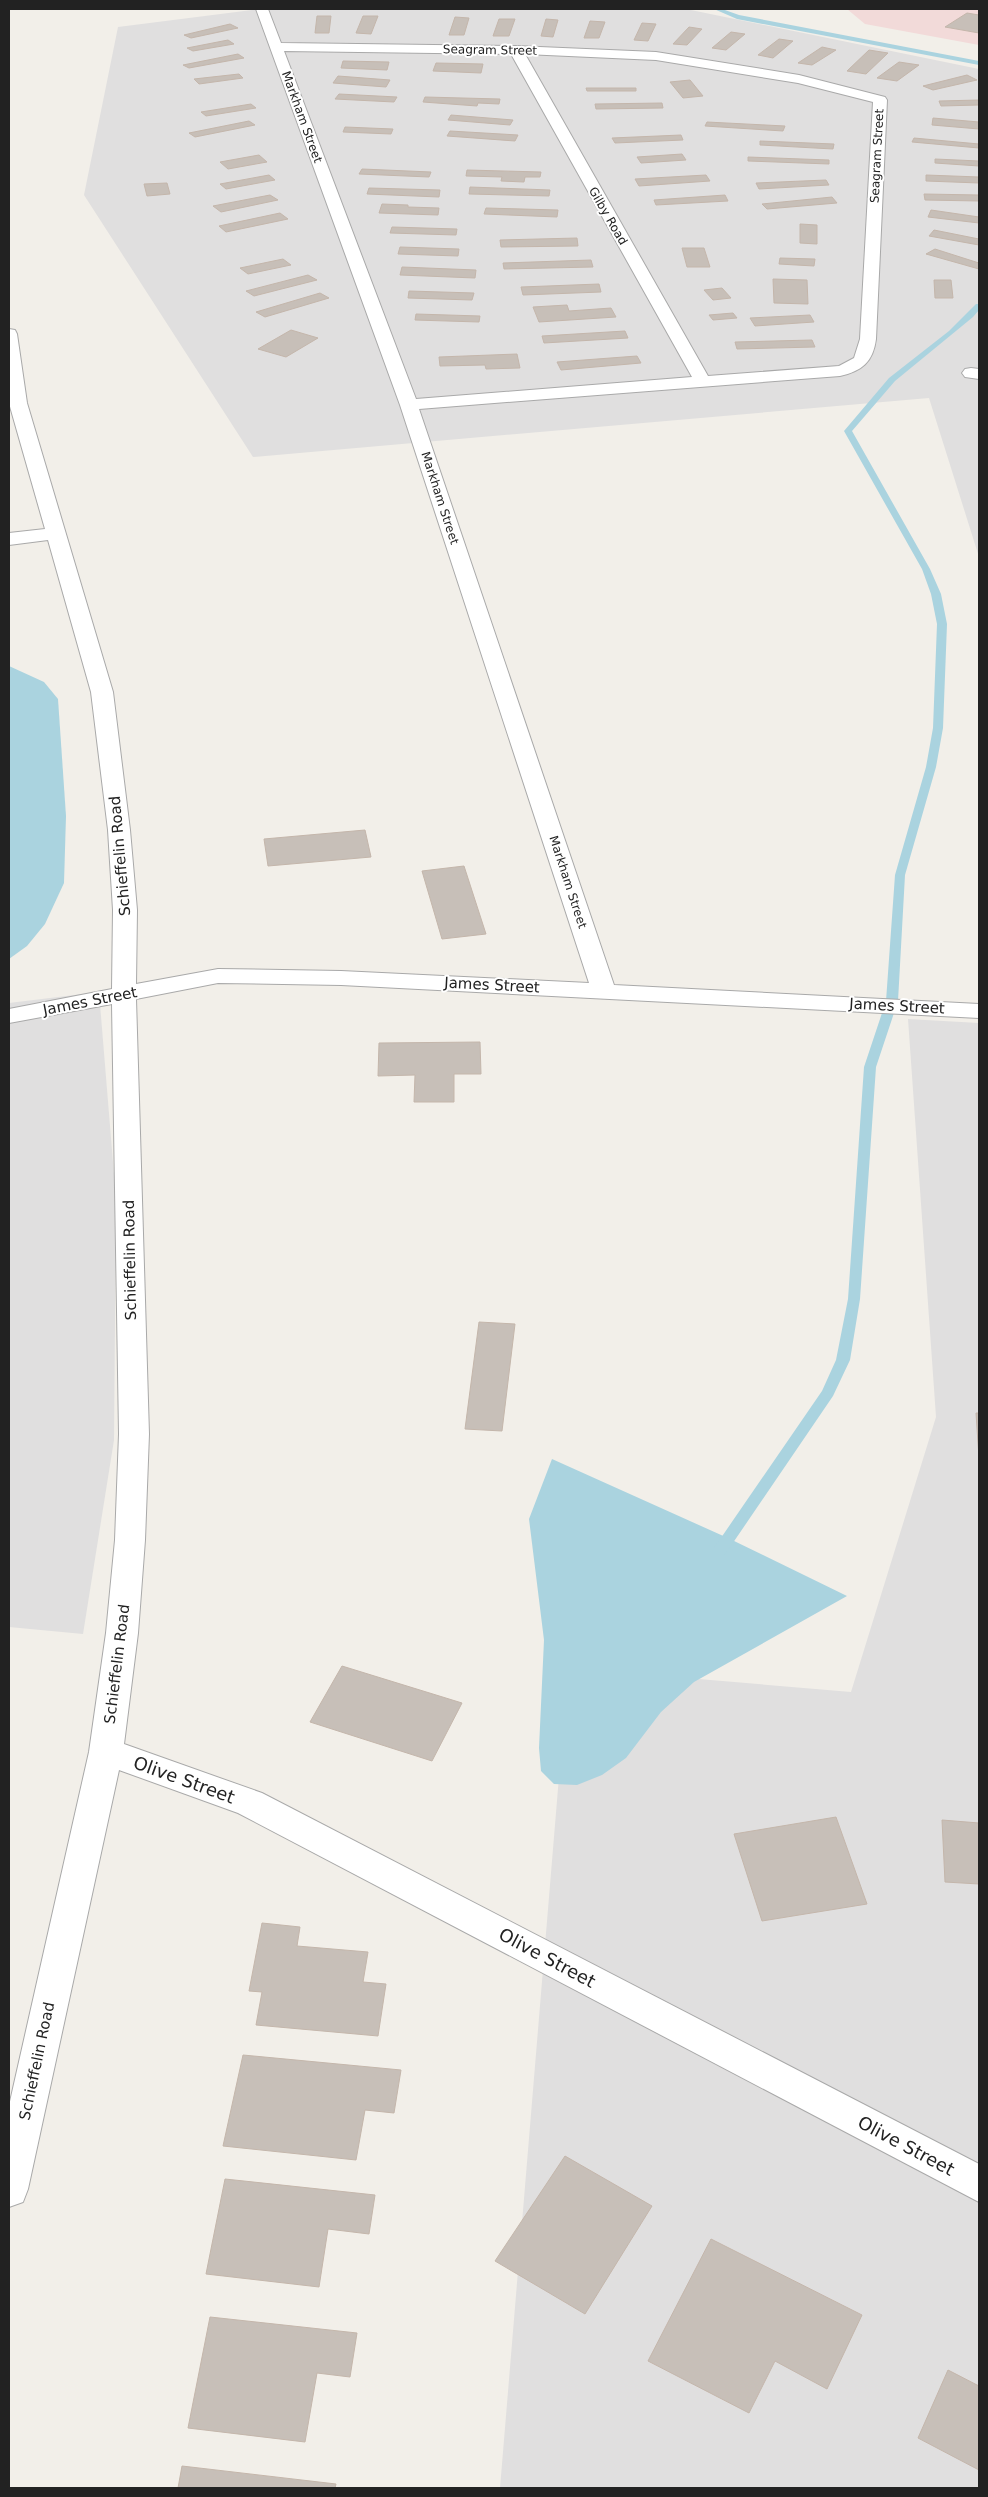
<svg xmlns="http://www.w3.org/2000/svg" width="988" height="2497" font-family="'DejaVu Sans',sans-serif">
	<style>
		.residential { fill: #e0dfdf }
		.commercial { fill: #f2dad9 }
		.water { fill: #aad3df }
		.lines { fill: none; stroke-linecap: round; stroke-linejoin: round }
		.stream { fill: #aad3df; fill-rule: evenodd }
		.building { fill: #c7bfb8; stroke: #c4b6ab }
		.minor-casing { stroke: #a9a9a9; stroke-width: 2 }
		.minor { fill: #fff; fill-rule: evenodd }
		.labels { text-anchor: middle; stroke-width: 4; stroke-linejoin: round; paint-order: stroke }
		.far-street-label { font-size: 12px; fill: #222; stroke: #fff }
		.street-label { font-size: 15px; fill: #222; stroke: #fff }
		.near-street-label { font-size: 18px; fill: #222; stroke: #fff }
	</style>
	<rect width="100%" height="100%" fill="#f2efe9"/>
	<g class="residential">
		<path d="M 260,9 L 686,9 L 979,69 L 979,557 L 929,398 L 253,457 L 84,195 L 118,27 Z"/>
		<path d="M 99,992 L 116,1199 L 114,1440 L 83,1634 L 9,1627 L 9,1003 Z"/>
		<path d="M 908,1019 L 979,1023 L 979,2488 L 500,2488 L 568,1668 L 851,1692 L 936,1417 Z"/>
	</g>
	<path class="commercial" d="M 847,9 L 979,9 L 979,45 L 865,24 Z"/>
	<g class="water">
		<path d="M 9,666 L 44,682 L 58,699 L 66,816 L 64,883 L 45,924 L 27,946 L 9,959 Z"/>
		<path d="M 552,1459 L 730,1539 L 847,1596 L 694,1682 L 661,1712 L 626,1758 L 602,1775 L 577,1785 L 554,1784 L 541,1771 L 539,1748 L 544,1640 L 529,1519 Z"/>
	</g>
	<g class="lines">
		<g class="stream">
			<path d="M 714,9 L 722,9 L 739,15 L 979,61 L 979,65 L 737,19 Z"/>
			<path d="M 976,304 L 979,304 L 979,310 L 973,317 L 895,381 L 852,431 L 930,569 L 941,594 L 947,624 L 943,728 L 936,767 L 905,875 L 898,1001 L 876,1067 L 860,1299 L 850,1360 L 833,1396 L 724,1556 L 714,1556 L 712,1552 L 714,1548 L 822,1391 L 836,1360 L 848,1299 L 864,1067 L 886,1001 L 895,875 L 926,767 L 933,728 L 937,624 L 931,594 L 922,569 L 844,431 L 889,378 L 949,331 Z"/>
		</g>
	</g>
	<g class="building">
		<path d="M 967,13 L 979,15 L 979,33 L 945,27 Z"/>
		<path d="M 317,16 L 331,16 L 329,33 L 315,33 Z"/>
		<path d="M 363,16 L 378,16 L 371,34 L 356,33 Z"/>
		<path d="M 455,17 L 469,18 L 464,35 L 449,35 Z"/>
		<path d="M 499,19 L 515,19 L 509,36 L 493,36 Z"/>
		<path d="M 546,19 L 558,20 L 553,37 L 541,36 Z"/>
		<path d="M 590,21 L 605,22 L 599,38 L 584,38 Z"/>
		<path d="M 642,23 L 656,24 L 648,41 L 634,40 Z"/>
		<path d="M 230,24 L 238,28 L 191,38 L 184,35 Z"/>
		<path d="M 689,27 L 702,29 L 687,45 L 673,44 Z"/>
		<path d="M 731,32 L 745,34 L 726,50 L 712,48 Z"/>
		<path d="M 779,39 L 793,41 L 773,58 L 758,55 Z"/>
		<path d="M 228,40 L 234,44 L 193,51 L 187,48 Z"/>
		<path d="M 822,47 L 836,50 L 812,65 L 798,63 Z"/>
		<path d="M 869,50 L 888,53 L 866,74 L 847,71 Z"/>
		<path d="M 238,54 L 244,58 L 189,68 L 183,65 Z"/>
		<path d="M 343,61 L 389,62 L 387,70 L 341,68 Z"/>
		<path d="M 899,62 L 919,65 L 897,81 L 877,78 Z"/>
		<path d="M 436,63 L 483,64 L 481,73 L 433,71 Z"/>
		<path d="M 239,74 L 243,78 L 199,84 L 194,79 Z"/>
		<path d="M 967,75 L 977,80 L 933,90 L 923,86 Z"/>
		<path d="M 338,76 L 390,80 L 386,87 L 333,83 Z"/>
		<path d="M 690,80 L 703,96 L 683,98 L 670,82 Z"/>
		<path d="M 586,88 L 636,88 L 636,91 L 587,91 Z"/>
		<path d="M 339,94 L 397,97 L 394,102 L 335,99 Z"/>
		<path d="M 425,97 L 500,99 L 499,104 L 478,103 L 477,106 L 423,102 Z"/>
		<path d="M 979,100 L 979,105 L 941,106 L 939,101 Z"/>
		<path d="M 662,103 L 663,108 L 596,109 L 595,104 Z"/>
		<path d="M 251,104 L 256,108 L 206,116 L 201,112 Z"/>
		<path d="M 451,115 L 513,120 L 510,125 L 448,120 Z"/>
		<path d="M 933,118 L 979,122 L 979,129 L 932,125 Z"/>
		<path d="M 249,121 L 255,125 L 195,137 L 189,133 Z"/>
		<path d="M 707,122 L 785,126 L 783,131 L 705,126 Z"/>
		<path d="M 345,127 L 393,129 L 391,134 L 343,132 Z"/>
		<path d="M 450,131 L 518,135 L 515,141 L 447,136 Z"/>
		<path d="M 681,135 L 683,140 L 615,143 L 612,138 Z"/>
		<path d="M 914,138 L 979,144 L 979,148 L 912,142 Z"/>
		<path d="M 760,141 L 834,144 L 833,149 L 760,145 Z"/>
		<path d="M 682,154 L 686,160 L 641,163 L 637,157 Z"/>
		<path d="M 259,155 L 267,162 L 228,169 L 220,162 Z"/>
		<path d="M 748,157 L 829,160 L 829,164 L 748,161 Z"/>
		<path d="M 935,159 L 979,161 L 979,166 L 935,163 Z"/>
		<path d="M 362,169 L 431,172 L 429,177 L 359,174 Z"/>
		<path d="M 467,170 L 541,172 L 540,177 L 525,177 L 524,182 L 501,181 L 502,177 L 466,176 Z"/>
		<path d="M 269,175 L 275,180 L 226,189 L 220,184 Z"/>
		<path d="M 706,175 L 710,181 L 639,186 L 635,179 Z"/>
		<path d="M 926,175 L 979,177 L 979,183 L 926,181 Z"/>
		<path d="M 826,180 L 829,185 L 759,189 L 756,183 Z"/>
		<path d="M 167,183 L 170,194 L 147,196 L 144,184 Z"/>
		<path d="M 470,187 L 550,190 L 549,196 L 469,194 Z"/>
		<path d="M 369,188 L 440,190 L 439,197 L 367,194 Z"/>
		<path d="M 924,194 L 979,195 L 979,201 L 925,200 Z"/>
		<path d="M 270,195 L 278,200 L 221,212 L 213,206 Z"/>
		<path d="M 725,195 L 728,201 L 656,205 L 654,200 Z"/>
		<path d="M 832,197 L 837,203 L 767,209 L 762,204 Z"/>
		<path d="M 382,204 L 408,205 L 408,207 L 439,208 L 438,215 L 379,213 Z"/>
		<path d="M 486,208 L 558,210 L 557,217 L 484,214 Z"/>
		<path d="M 931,210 L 979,217 L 979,223 L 928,217 Z"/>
		<path d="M 280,213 L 288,219 L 226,232 L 219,226 Z"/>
		<path d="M 800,224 L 817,225 L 817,244 L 800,243 Z"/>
		<path d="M 392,227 L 457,229 L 456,235 L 390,233 Z"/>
		<path d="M 934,230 L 979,239 L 979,245 L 929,236 Z"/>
		<path d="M 577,238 L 578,246 L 501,247 L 500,240 Z"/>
		<path d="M 400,247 L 459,249 L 458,256 L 398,254 Z"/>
		<path d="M 682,248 L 704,248 L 710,267 L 687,267 Z"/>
		<path d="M 935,249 L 979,263 L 979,269 L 926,254 Z"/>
		<path d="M 780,258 L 815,259 L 814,266 L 779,264 Z"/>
		<path d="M 283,259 L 291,265 L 248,274 L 240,268 Z"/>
		<path d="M 591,260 L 593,267 L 504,269 L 503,263 Z"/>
		<path d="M 402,267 L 476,270 L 475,278 L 400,275 Z"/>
		<path d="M 308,275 L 317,280 L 254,296 L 246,291 Z"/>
		<path d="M 773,279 L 807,280 L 808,304 L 774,303 Z"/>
		<path d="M 934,280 L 951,280 L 953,298 L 935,298 Z"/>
		<path d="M 599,284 L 601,292 L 523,295 L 521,287 Z"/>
		<path d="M 722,288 L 731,298 L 713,300 L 704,290 Z"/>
		<path d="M 409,291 L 474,293 L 472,300 L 408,298 Z"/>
		<path d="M 320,293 L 329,298 L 265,317 L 256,312 Z"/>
		<path d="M 567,305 L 569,311 L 611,308 L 616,317 L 539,322 L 533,307 Z"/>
		<path d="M 733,313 L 737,318 L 713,320 L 709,315 Z"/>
		<path d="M 416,314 L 480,316 L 479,322 L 415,320 Z"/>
		<path d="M 810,315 L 814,322 L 755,326 L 750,318 Z"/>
		<path d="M 291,330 L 318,338 L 286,357 L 258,349 Z"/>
		<path d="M 625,331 L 628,338 L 544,343 L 542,336 Z"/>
		<path d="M 812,340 L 815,347 L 737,349 L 735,342 Z"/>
		<path d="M 517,354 L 520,368 L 486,369 L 485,365 L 440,366 L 439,357 Z"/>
		<path d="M 637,356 L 641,363 L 561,370 L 557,362 Z"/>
		<path d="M 365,830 L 371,857 L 268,866 L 264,839 Z"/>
		<path d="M 464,866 L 486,934 L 442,939 L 422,871 Z"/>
		<path d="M 480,1042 L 481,1074 L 454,1074 L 454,1102 L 414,1102 L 415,1075 L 378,1076 L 379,1043 Z"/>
		<path d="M 479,1322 L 515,1324 L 502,1431 L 465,1429 Z"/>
		<path d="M 976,1413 L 979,1413 L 979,1458 Z"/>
		<path d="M 342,1666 L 462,1703 L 432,1761 L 310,1722 Z"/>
		<path d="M 836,1817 L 867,1904 L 762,1921 L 734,1834 Z"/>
		<path d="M 942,1820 L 979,1823 L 979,1884 L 945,1882 Z"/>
		<path d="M 262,1923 L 300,1927 L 297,1946 L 368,1952 L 363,1982 L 386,1984 L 378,2036 L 256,2025 L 262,1992 L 249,1991 Z"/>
		<path d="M 243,2055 L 401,2070 L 394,2113 L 365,2110 L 356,2160 L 223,2146 Z"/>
		<path d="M 565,2156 L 652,2206 L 585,2314 L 495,2261 Z"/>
		<path d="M 225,2179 L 375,2195 L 369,2234 L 328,2229 L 319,2287 L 206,2274 Z"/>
		<path d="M 711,2239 L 862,2315 L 827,2389 L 775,2361 L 749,2413 L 648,2361 Z"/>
		<path d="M 210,2317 L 357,2333 L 350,2377 L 317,2373 L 305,2442 L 188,2428 Z"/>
		<path d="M 948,2370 L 979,2386 L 979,2470 L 918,2438 Z"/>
		<path d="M 182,2466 L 336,2484 L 335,2488 L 178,2488 Z"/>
	</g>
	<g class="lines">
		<g class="minor-casing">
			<g id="minor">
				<path d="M 256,9 L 268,9 L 281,43 L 516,46 L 656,52 L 799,75 L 885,97 L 887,100 L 876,339 C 873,362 862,371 840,376 L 419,409 L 614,985 L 979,1004 L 979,1018 L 341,985 L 218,983 L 136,999 L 149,1434 L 145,1540 L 138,1633 L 124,1744 L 262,1793 L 979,2164 L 979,2202 L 238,1813 L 119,1770 L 28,2189 L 23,2202 L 9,2207 L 9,2106 L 89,1752 L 106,1633 L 115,1540 L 119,1434 L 112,1004 L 9,1023 L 9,1009 L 112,989 L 113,910 L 108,830 L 91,692 L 48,540 L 9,545 L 9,533 L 45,529 L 9,403 L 9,329 L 15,330 L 17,334 L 27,403 L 113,692 L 130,830 L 137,910 L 136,984 L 218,969 L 341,971 L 589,983 L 400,405 ZM 284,51 L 511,54 L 692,377 L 416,399 ZM 525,54 L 656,60 L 798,83 L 873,102 L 860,339 L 854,358 L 839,366 L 708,376 Z"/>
				<path d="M 971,368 L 979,369 L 979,379 L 965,377 L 962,373 L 965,369 Z"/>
			</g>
		</g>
		<use href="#minor" class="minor"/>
	</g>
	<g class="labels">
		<g class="far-street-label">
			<text transform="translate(490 50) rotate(1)" y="4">Seagram Street</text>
			<text transform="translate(302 117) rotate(70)" y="4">Markham Street</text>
			<text transform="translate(877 156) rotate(-87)" y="4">Seagram Street</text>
			<text transform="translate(608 216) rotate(60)" y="4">Gilby Road</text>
			<text transform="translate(440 498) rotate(72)" y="4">Markham Street</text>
			<text transform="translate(568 882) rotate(72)" y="4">Markham Street</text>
		</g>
		<g class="street-label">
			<text transform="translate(120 856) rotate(-95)" y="5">Schieffelin Road</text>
			<text transform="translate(492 985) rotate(3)" y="5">James Street</text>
			<text transform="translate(90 1001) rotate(-11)" y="5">James Street</text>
			<text transform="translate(897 1006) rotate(3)" y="5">James Street</text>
			<text transform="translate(130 1260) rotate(-91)" y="5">Schieffelin Road</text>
			<text transform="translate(117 1664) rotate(-83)" y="5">Schieffelin Road</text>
			<text transform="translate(37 2061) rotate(-78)" y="5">Schieffelin Road</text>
		</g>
		<g class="near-street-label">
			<text transform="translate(184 1780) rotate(20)" y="6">Olive Street</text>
			<text transform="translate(547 1958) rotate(28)" y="6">Olive Street</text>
			<text transform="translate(906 2146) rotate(28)" y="6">Olive Street</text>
		</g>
	</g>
	<rect width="988" height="2497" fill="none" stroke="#222222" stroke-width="20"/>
</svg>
